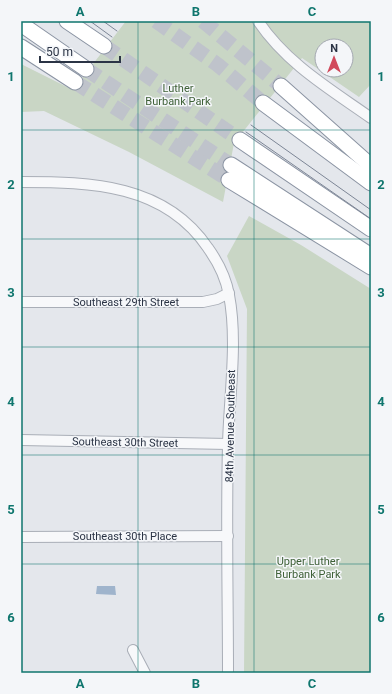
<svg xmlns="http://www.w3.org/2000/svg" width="392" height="694" font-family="Roboto,sans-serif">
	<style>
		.green { fill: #c9d6c5; fill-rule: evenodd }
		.water { fill: #9fb4cc }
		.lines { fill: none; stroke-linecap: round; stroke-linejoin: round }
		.highway-tunnel { stroke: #bfc3cb; stroke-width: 15; stroke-dasharray: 15 8; stroke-linecap: butt }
		.minor-casing { stroke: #a9aeb7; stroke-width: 12 }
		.highway-casing { stroke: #8b94a3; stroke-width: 17 }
		.minor { stroke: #f7f8fa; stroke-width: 10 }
		.highway { stroke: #fff; stroke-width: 15 }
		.tram { stroke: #7d8696; stroke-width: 1 }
		.grid { fill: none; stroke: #0f766e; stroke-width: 1; stroke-opacity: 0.55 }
		.labels { text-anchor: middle; stroke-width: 3; stroke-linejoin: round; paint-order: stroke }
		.park-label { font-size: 11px; fill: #3f6138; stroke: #f4f6f9 }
		.street-label { font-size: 11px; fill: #2b3445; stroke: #f4f6f9 }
		.neatline { fill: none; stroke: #0f766e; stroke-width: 1.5 }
		.grid-label { font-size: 13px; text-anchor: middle; font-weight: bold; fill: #0f766e }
	</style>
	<rect width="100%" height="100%" fill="#e4e7ec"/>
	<g class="green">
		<path d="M 126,21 L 371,21 L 371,84 L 359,97 L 302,58 L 234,143 L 223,202 L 129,152 L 44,111 L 21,112 L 21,64 L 73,90 ZM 322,46 L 346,46 L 346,70 L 322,70 Z"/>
		<path d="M 249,216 L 301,245 L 371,289 L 371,673 L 244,673 L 247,309 L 227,256 Z"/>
	</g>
	<path class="water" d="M 97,586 L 115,586 L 116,595 L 96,594 Z"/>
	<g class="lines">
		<g class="highway-tunnel">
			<path d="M 156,21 L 218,65 L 263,103"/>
			<path d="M 203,21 L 281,86"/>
			<path d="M 104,46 L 240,140"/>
			<path d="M 86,69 L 231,165"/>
			<path d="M 75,82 L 229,180"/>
		</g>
		<g class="minor-casing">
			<g id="minor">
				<path d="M 258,21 C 287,64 330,89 371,118"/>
				<path d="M 21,182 C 91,182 165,184 208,248 C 218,262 226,278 229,295 C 238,341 229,398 228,445 C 226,521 228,597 228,673"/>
				<path d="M 21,302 L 203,302 L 217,299 L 229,293"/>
				<path d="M 21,440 L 228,444"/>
				<path d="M 21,537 L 228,536"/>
				<path d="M 133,650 L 145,673"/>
			</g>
		</g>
		<g class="highway-casing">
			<g id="highway">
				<path d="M 67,21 L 104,46"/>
				<path d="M 21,24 L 86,69"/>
				<path d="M 21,47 L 75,82"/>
				<path d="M 281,86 L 371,166"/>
				<path d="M 263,103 L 371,183"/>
				<path d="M 240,140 L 371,229"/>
				<path d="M 231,165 L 371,256"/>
				<path d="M 229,180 L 371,267"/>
			</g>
		</g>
		<use href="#minor" class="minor"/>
		<use href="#highway" class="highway"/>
		<g class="tram">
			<path d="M 90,21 L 112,37"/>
			<path d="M 103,21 L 117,31"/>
			<path d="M 251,125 L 371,210"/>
			<path d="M 246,132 L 371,219"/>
		</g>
	</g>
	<path class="grid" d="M 138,21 L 138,673M 254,21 L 254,673M 21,130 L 371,130M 21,239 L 371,239M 21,347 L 371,347M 21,455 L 371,455M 21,564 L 371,564"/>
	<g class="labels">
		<g class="park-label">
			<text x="178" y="92">Luther<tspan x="178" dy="13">Burbank Park</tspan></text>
			<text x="308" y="565">Upper Luther<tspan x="308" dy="13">Burbank Park</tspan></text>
		</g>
		<g class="street-label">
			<text x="126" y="306">Southeast 29th Street</text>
			<text transform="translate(230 426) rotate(-89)" y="4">84th Avenue Southeast</text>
			<text transform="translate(125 442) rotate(1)" y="4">Southeast 30th Street</text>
			<text x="125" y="540">Southeast 30th Place</text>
		</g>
	</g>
	<rect width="392" height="694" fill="none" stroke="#f4f6f9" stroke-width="44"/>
	<g transform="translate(334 58)"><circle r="19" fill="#f4f6f9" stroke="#a4a8b1"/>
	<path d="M0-3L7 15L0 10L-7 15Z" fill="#d1495b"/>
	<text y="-6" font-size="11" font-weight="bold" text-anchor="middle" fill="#2b3445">N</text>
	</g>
	<path d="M40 56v6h80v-6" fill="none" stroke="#2b3445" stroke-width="2"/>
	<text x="46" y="56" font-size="12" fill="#2b3445" stroke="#f4f6f9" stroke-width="3" paint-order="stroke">50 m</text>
	<rect x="22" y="22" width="348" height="650" class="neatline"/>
	<g class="grid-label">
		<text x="80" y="16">A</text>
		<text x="196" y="16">B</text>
		<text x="312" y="16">C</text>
		<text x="11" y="81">1</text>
		<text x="381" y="81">1</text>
		<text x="11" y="189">2</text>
		<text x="381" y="189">2</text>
		<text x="11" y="297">3</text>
		<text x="381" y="297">3</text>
		<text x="11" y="406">4</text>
		<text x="381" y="406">4</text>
		<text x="11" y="514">5</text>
		<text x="381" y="514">5</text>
		<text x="11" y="622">6</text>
		<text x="381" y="622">6</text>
		<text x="80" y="688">A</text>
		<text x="196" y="688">B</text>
		<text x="312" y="688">C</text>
	</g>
</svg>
